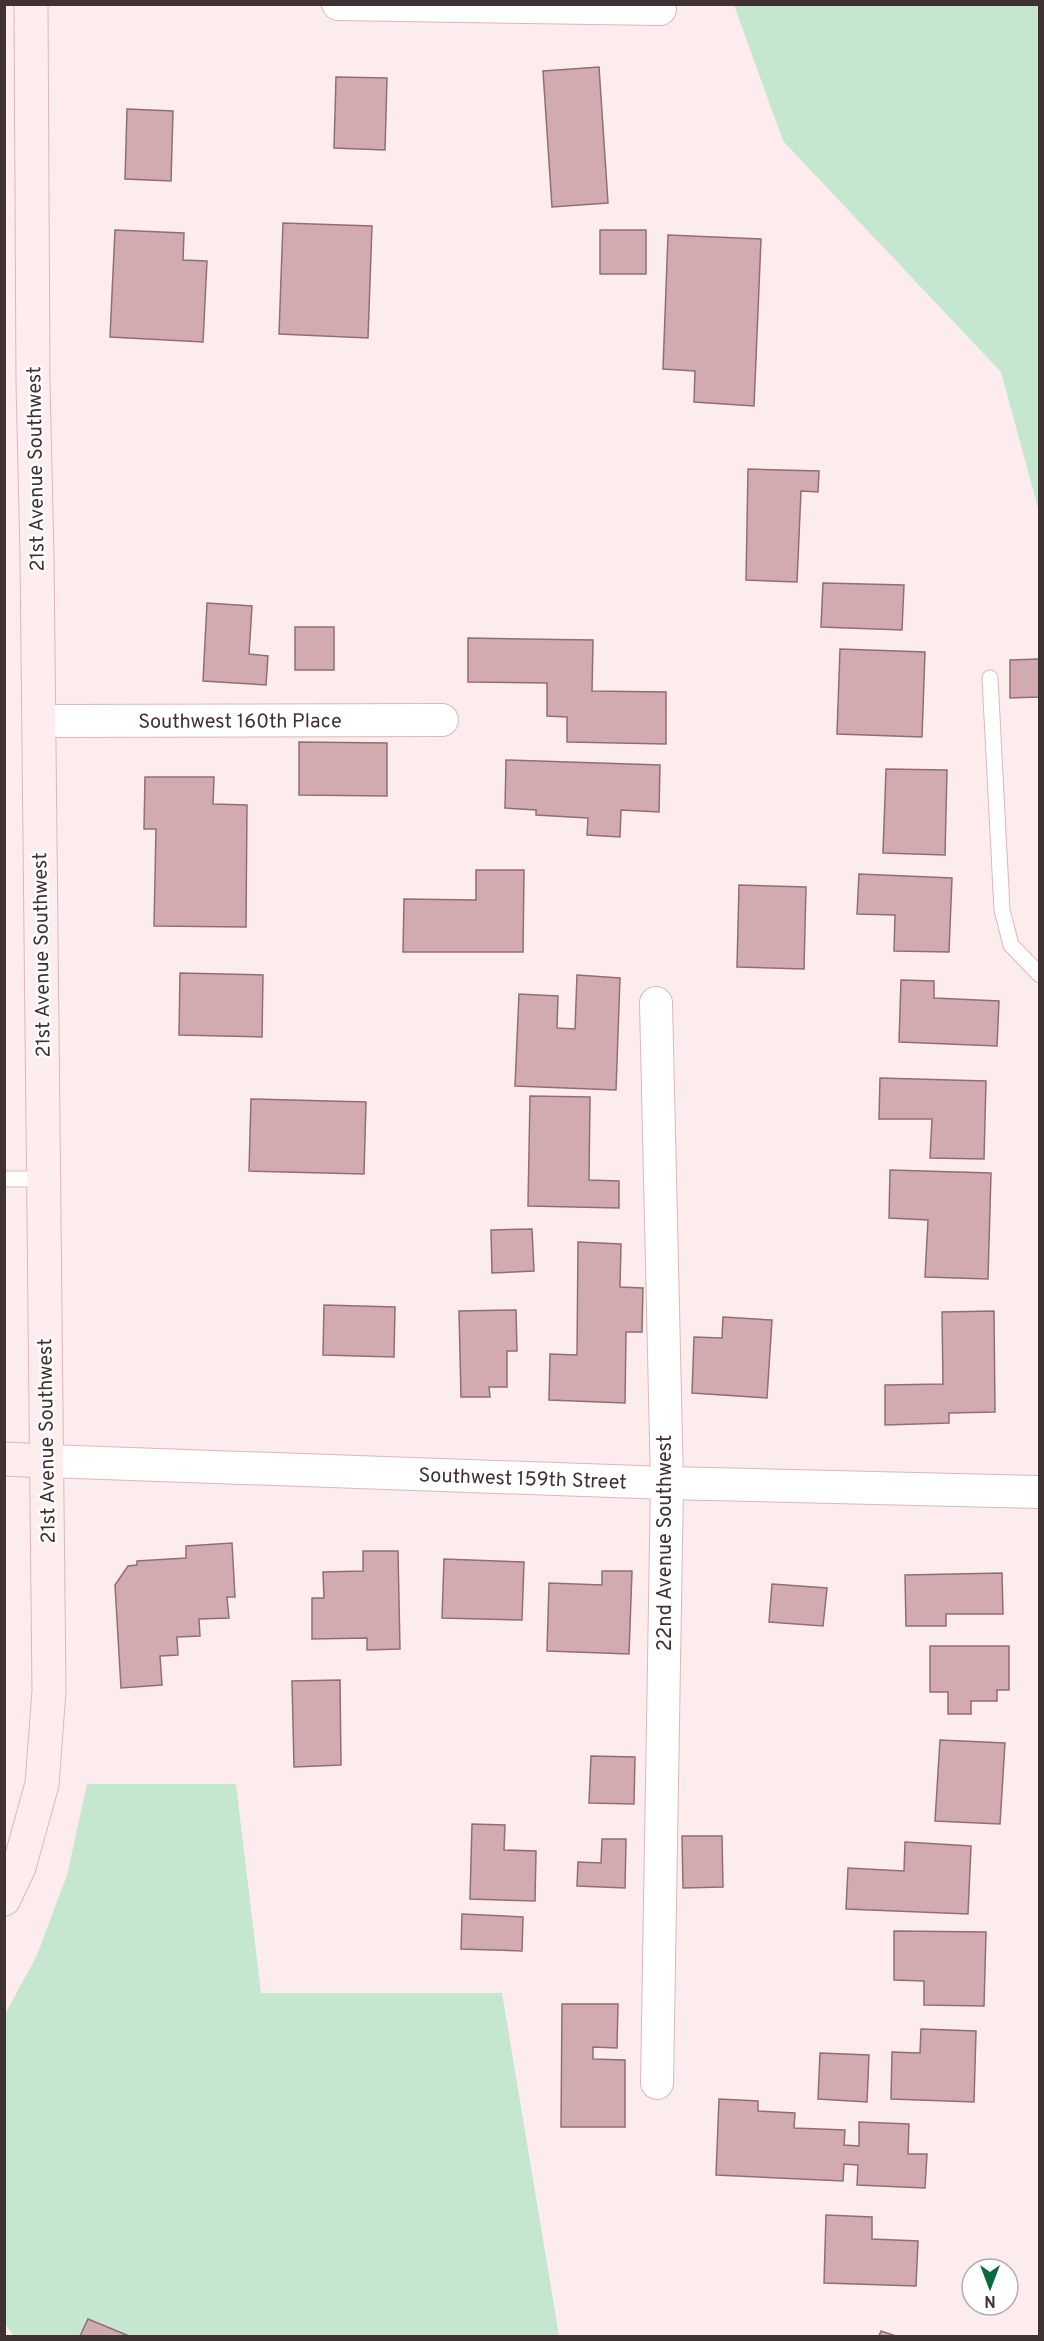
<svg xmlns="http://www.w3.org/2000/svg" width="1044" height="2341" font-family="Overpass,sans-serif">
	<style>
		.green { fill: #c5e7d0 }
		.building { fill: #d2abb0; stroke: #926e73; stroke-width: 1.5 }
		.lines { fill: none; stroke-linecap: round; stroke-linejoin: round }
		.lane-casing { stroke: #ddb6bb; stroke-width: 17 }
		.street-casing { stroke: #ddb6bb; stroke-width: 34 }
		.secondary-casing { stroke: #ddb6bb; stroke-width: 35 }
		.lane { stroke: #fff; stroke-width: 15 }
		.street { stroke: #fff; stroke-width: 32 }
		.secondary { stroke: #feedef; stroke-width: 33 }
		.labels { text-anchor: middle; stroke-width: 4.5; stroke-linejoin: round; paint-order: stroke }
		.street-label { font-size: 20px; fill: #403133; stroke: #fff }
	</style>
	<rect width="100%" height="100%" fill="#fdecee"/>
	<g class="green">
		<path d="M 734,5 L 1039,5 L 1039,512 L 1001,372 L 783,141 Z"/>
		<path d="M 87,1784 L 236,1784 L 261,1993 L 502,1993 L 559,2336 L 14,2336 L 4,2323 L 4,2016 L 37,1955 L 67,1875 Z"/>
	</g>
	<g class="building">
		<path d="M 599,67 L 608,203 L 552,207 L 543,71 Z"/>
		<path d="M 336,77 L 387,78 L 385,150 L 334,148 Z"/>
		<path d="M 127,109 L 173,111 L 171,181 L 125,179 Z"/>
		<path d="M 283,223 L 372,226 L 368,338 L 279,334 Z"/>
		<path d="M 115,230 L 184,233 L 183,260 L 207,261 L 203,342 L 110,337 Z"/>
		<rect x="600" y="230" width="46" height="44"/>
		<path d="M 668,235 L 761,239 L 754,406 L 694,402 L 695,371 L 663,369 Z"/>
		<path d="M 748,469 L 819,471 L 818,492 L 801,491 L 797,582 L 746,580 Z"/>
		<path d="M 823,583 L 904,585 L 902,630 L 821,627 Z"/>
		<path d="M 207,603 L 252,606 L 249,654 L 268,656 L 266,685 L 203,681 Z"/>
		<rect x="295" y="627" width="39" height="43"/>
		<path d="M 468,638 L 593,640 L 592,691 L 666,692 L 666,744 L 567,742 L 567,717 L 547,716 L 547,683 L 468,682 Z"/>
		<path d="M 840,649 L 925,652 L 922,737 L 837,734 Z"/>
		<path d="M 1040,659 L 1040,697 L 1010,698 L 1010,660 Z"/>
		<path d="M 299,742 L 387,743 L 387,796 L 299,795 Z"/>
		<path d="M 506,760 L 660,765 L 659,812 L 621,810 L 620,837 L 587,835 L 588,818 L 536,815 L 536,810 L 505,808 Z"/>
		<path d="M 886,769 L 947,770 L 945,855 L 883,853 Z"/>
		<path d="M 145,777 L 214,777 L 213,804 L 247,805 L 246,927 L 154,926 L 156,829 L 144,829 Z"/>
		<path d="M 476,870 L 524,870 L 523,952 L 403,952 L 404,899 L 476,900 Z"/>
		<path d="M 859,874 L 952,878 L 949,952 L 894,951 L 895,915 L 857,914 Z"/>
		<path d="M 739,885 L 806,887 L 804,969 L 737,967 Z"/>
		<path d="M 180,973 L 263,975 L 262,1037 L 179,1035 Z"/>
		<path d="M 577,975 L 620,978 L 616,1090 L 515,1086 L 519,994 L 558,996 L 557,1028 L 575,1029 Z"/>
		<path d="M 901,980 L 934,981 L 934,998 L 999,1001 L 997,1046 L 899,1042 Z"/>
		<path d="M 880,1078 L 986,1081 L 984,1159 L 930,1158 L 932,1119 L 879,1119 Z"/>
		<path d="M 530,1096 L 590,1097 L 589,1180 L 619,1181 L 619,1208 L 528,1206 Z"/>
		<path d="M 251,1099 L 366,1102 L 364,1174 L 249,1171 Z"/>
		<path d="M 890,1170 L 991,1173 L 988,1279 L 925,1277 L 928,1220 L 889,1218 Z"/>
		<path d="M 532,1229 L 534,1271 L 492,1273 L 491,1230 Z"/>
		<path d="M 578,1242 L 621,1244 L 620,1287 L 643,1288 L 642,1332 L 626,1332 L 625,1403 L 549,1400 L 550,1354 L 577,1355 Z"/>
		<path d="M 324,1305 L 395,1307 L 394,1357 L 323,1355 Z"/>
		<path d="M 516,1310 L 517,1351 L 507,1351 L 507,1387 L 489,1387 L 490,1397 L 461,1397 L 459,1311 Z"/>
		<path d="M 994,1311 L 995,1412 L 949,1413 L 949,1423 L 885,1425 L 885,1385 L 943,1384 L 942,1312 Z"/>
		<path d="M 723,1317 L 772,1320 L 767,1398 L 692,1393 L 694,1337 L 722,1338 Z"/>
		<path d="M 232,1543 L 235,1597 L 227,1597 L 229,1618 L 199,1619 L 200,1636 L 177,1637 L 178,1655 L 160,1656 L 162,1685 L 121,1688 L 115,1585 L 128,1566 L 137,1565 L 137,1561 L 186,1558 L 186,1546 Z"/>
		<path d="M 363,1551 L 398,1551 L 400,1649 L 367,1650 L 367,1638 L 312,1639 L 312,1598 L 324,1598 L 323,1572 L 363,1571 Z"/>
		<path d="M 444,1559 L 524,1562 L 522,1620 L 442,1618 Z"/>
		<path d="M 602,1571 L 632,1571 L 629,1654 L 547,1651 L 549,1583 L 602,1585 Z"/>
		<path d="M 1002,1573 L 1003,1614 L 946,1614 L 946,1626 L 906,1626 L 905,1575 Z"/>
		<path d="M 772,1584 L 827,1588 L 823,1626 L 769,1622 Z"/>
		<path d="M 930,1646 L 1009,1646 L 1009,1690 L 997,1690 L 997,1701 L 971,1701 L 971,1714 L 948,1714 L 948,1692 L 930,1692 Z"/>
		<path d="M 340,1680 L 341,1765 L 294,1767 L 292,1681 Z"/>
		<path d="M 940,1740 L 1005,1743 L 1000,1824 L 935,1821 Z"/>
		<path d="M 591,1756 L 635,1757 L 634,1804 L 589,1803 Z"/>
		<path d="M 472,1824 L 505,1825 L 504,1850 L 536,1851 L 535,1901 L 470,1899 Z"/>
		<path d="M 682,1836 L 722,1836 L 723,1887 L 683,1888 Z"/>
		<path d="M 602,1839 L 626,1839 L 625,1888 L 577,1886 L 578,1862 L 601,1863 Z"/>
		<path d="M 905,1842 L 971,1846 L 968,1914 L 846,1909 L 848,1868 L 904,1871 Z"/>
		<path d="M 462,1914 L 523,1917 L 522,1951 L 461,1949 Z"/>
		<path d="M 894,1931 L 986,1932 L 984,2006 L 924,2005 L 924,1981 L 894,1980 Z"/>
		<path d="M 562,2004 L 618,2004 L 617,2048 L 593,2047 L 593,2059 L 625,2060 L 625,2127 L 561,2127 Z"/>
		<path d="M 921,2029 L 976,2031 L 974,2102 L 891,2099 L 892,2052 L 920,2053 Z"/>
		<path d="M 820,2053 L 869,2055 L 867,2102 L 818,2099 Z"/>
		<path d="M 719,2099 L 758,2101 L 758,2111 L 795,2113 L 794,2128 L 845,2130 L 844,2145 L 859,2146 L 859,2122 L 909,2124 L 908,2154 L 927,2154 L 925,2188 L 857,2185 L 858,2165 L 844,2164 L 843,2181 L 716,2175 Z"/>
		<path d="M 826,2215 L 872,2217 L 872,2239 L 918,2241 L 916,2286 L 824,2283 Z"/>
		<path d="M 88,2319 L 129,2336 L 80,2336 Z"/>
		<path d="M 881,2331 L 896,2336 L 879,2336 Z"/>
	</g>
	<g class="lines">
		<g class="lane-casing">
			<g id="lane">
				<path d="M 990,678 L 1002,910 L 1011,945 L 1040,975"/>
				<path d="M 4,1179 L 43,1179"/>
			</g>
		</g>
		<g class="street-casing">
			<g id="street">
				<path d="M 338,4 L 660,9"/>
				<path id="s1" d="M 39,721 L 442,720"/>
				<path d="M 656,1003 L 667,1483 L 657,2083"/>
				<path id="s2" d="M 47,1461 L 667,1483 L 1040,1492"/>
			</g>
		</g>
		<g class="secondary-casing">
			<g id="secondary">
				<path d="M 4,1459 L 47,1461"/>
				<path d="M 4,1899 L 19,1867 L 42,1784 L 49,1691 L 37,556 L 33,383 L 31,4"/>
			</g>
		</g>
		<use href="#lane" class="lane"/>
		<use href="#street" class="street"/>
		<use href="#secondary" class="secondary"/>
	</g>
	<g class="labels">
		<g class="street-label">
			<text transform="translate(35 469) rotate(-91)" y="7">21st Avenue Southwest</text>
			<text dy="7" stroke="none"><textPath href="#s1" startOffset="201">Southwest 160th Place</textPath></text>
			<text transform="translate(41 955) rotate(-91)" y="7">21st Avenue Southwest</text>
			<text transform="translate(46 1441) rotate(-91)" y="7">21st Avenue Southwest</text>
			<text dy="7" stroke="none"><textPath href="#s2" startOffset="476">Southwest 159th Street</textPath></text>
			<text transform="translate(664 1543) rotate(-90)" y="7">22nd Avenue Southwest</text>
		</g>
	</g>
	<rect width="1044" height="2341" fill="none" stroke="#403133" stroke-width="12"/>
	<g transform="translate(990 2287) rotate(180)"><circle r="28" fill="#ffffff" stroke="#b3adad" stroke-width="1.5"/>
	<path d="M0-4.5L10 22L0 15L-10 22Z" fill="#0b693d"/>
	<text y="-9" font-size="16" font-weight="bold" text-anchor="middle" fill="#403133">N</text>
	</g>
</svg>
